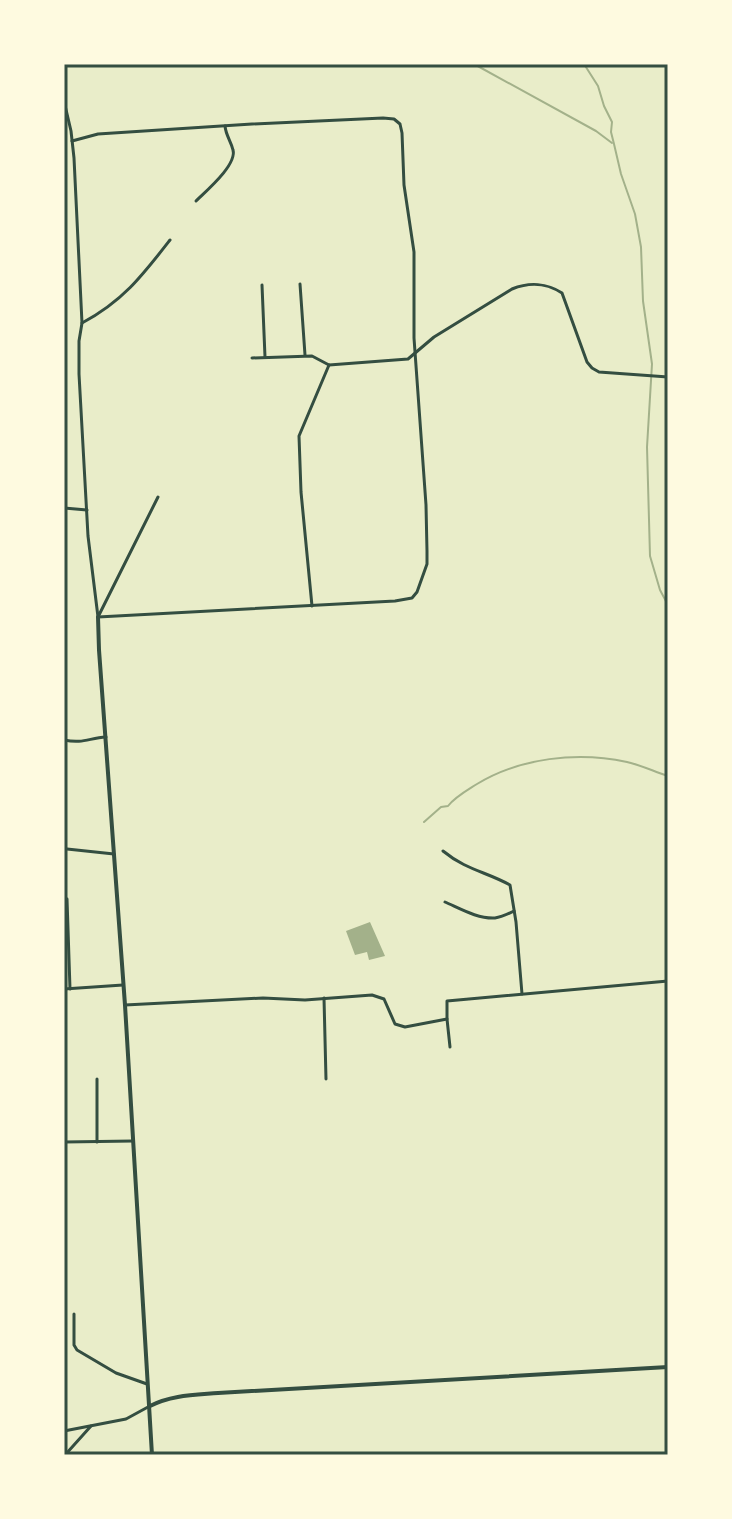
<svg xmlns="http://www.w3.org/2000/svg" width="732" height="1519" font-family="'Alegreya Sans',sans-serif">
	<style>
		.water { fill: #a3b18a }
		.lines { fill: none; stroke-linecap: round; stroke-linejoin: round }
		.stream { stroke: #a3b18a; stroke-width: 2 }
		.minor { stroke: #344e41; stroke-width: 3 }
		.tertiary { stroke: #344e41; stroke-width: 4 }
		.neatline { fill: none; stroke: #344e41; stroke-width: 3 }
	</style>
	<rect width="100%" height="100%" fill="#e9edc9"/>
	<path class="water" d="M 370,922 L 385,956 L 369,960 L 367,952 L 355,955 L 346,931 Z"/>
	<g class="lines">
		<g class="stream">
			<path d="M 474,64 L 596,131 L 612,143"/>
			<path d="M 584,64 L 598,86 L 604,106 L 612,122 L 611,132 L 614,144 L 621,174 L 635,214 L 641,247 L 643,301 L 652,364 L 647,447 L 650,556 L 660,590 L 668,605"/>
			<path d="M 435,66 L 437,64"/>
			<path d="M 424,822 L 441,807 L 448,806 C 455,797 466,791 477,784 C 520,758 577,751 627,762 C 641,765 655,772 668,776"/>
		</g>
		<g class="minor">
			<path d="M 64,101 L 71,131 L 74,158 L 82,323 L 79,341 L 79,374 L 88,536 L 98,617"/>
			<path d="M 72,141 L 98,134 L 252,124 L 383,118 L 394,119 L 400,124 L 402,133 L 404,185 L 414,252 L 414,338 L 426,505 L 427,551 L 427,564 L 417,592 L 412,598 L 395,601 L 98,617"/>
			<path d="M 196,201 C 206,191 237,165 233,150 C 231,141 226,136 225,126"/>
			<path d="M 300,284 L 305,355"/>
			<path d="M 262,285 L 265,357"/>
			<path d="M 82,323 C 123,301 142,276 170,240"/>
			<path d="M 252,358 L 312,356 L 329,365 L 408,359 L 434,337 L 512,289 C 529,282 547,283 562,293 L 587,362 L 592,368 L 599,372 L 668,377"/>
			<path d="M 64,508 L 87,510"/>
			<path d="M 312,606 L 301,492 L 299,436 L 329,365"/>
			<path d="M 98,617 L 158,497"/>
			<path d="M 64,740 C 83,744 89,738 106,737"/>
			<path d="M 67,849 L 114,854"/>
			<path d="M 443,851 C 466,870 487,872 510,885 L 516,922 L 522,994"/>
			<path d="M 67,899 L 70,989"/>
			<path d="M 445,902 C 461,909 478,919 495,918 C 502,917 508,914 514,911"/>
			<path d="M 64,989 L 123,985"/>
			<path d="M 324,998 L 326,1079"/>
			<path d="M 125,1005 L 263,998 L 305,1000 L 372,995 L 384,999 L 395,1024 L 405,1027 L 447,1019 L 447,1001 L 668,981"/>
			<path d="M 447,1019 L 450,1047"/>
			<path d="M 97,1079 L 97,1142"/>
			<path d="M 64,1142 L 133,1141"/>
			<path d="M 74,1314 L 74,1345 L 77,1350 L 116,1373 L 147,1384"/>
			<path d="M 64,1431 L 126,1419 L 148,1407"/>
			<path d="M 65,1455 L 91,1426"/>
		</g>
		<g class="tertiary">
			<path d="M 98,617 L 99,650 L 125,1005 L 152,1455"/>
			<path d="M 150,1406 C 171,1395 194,1395 218,1393 L 668,1367"/>
		</g>
	</g>
	<rect width="732" height="1519" fill="none" stroke="#fefae0" stroke-width="132"/>
	<rect x="66" y="66" width="600" height="1387" class="neatline"/>
</svg>
